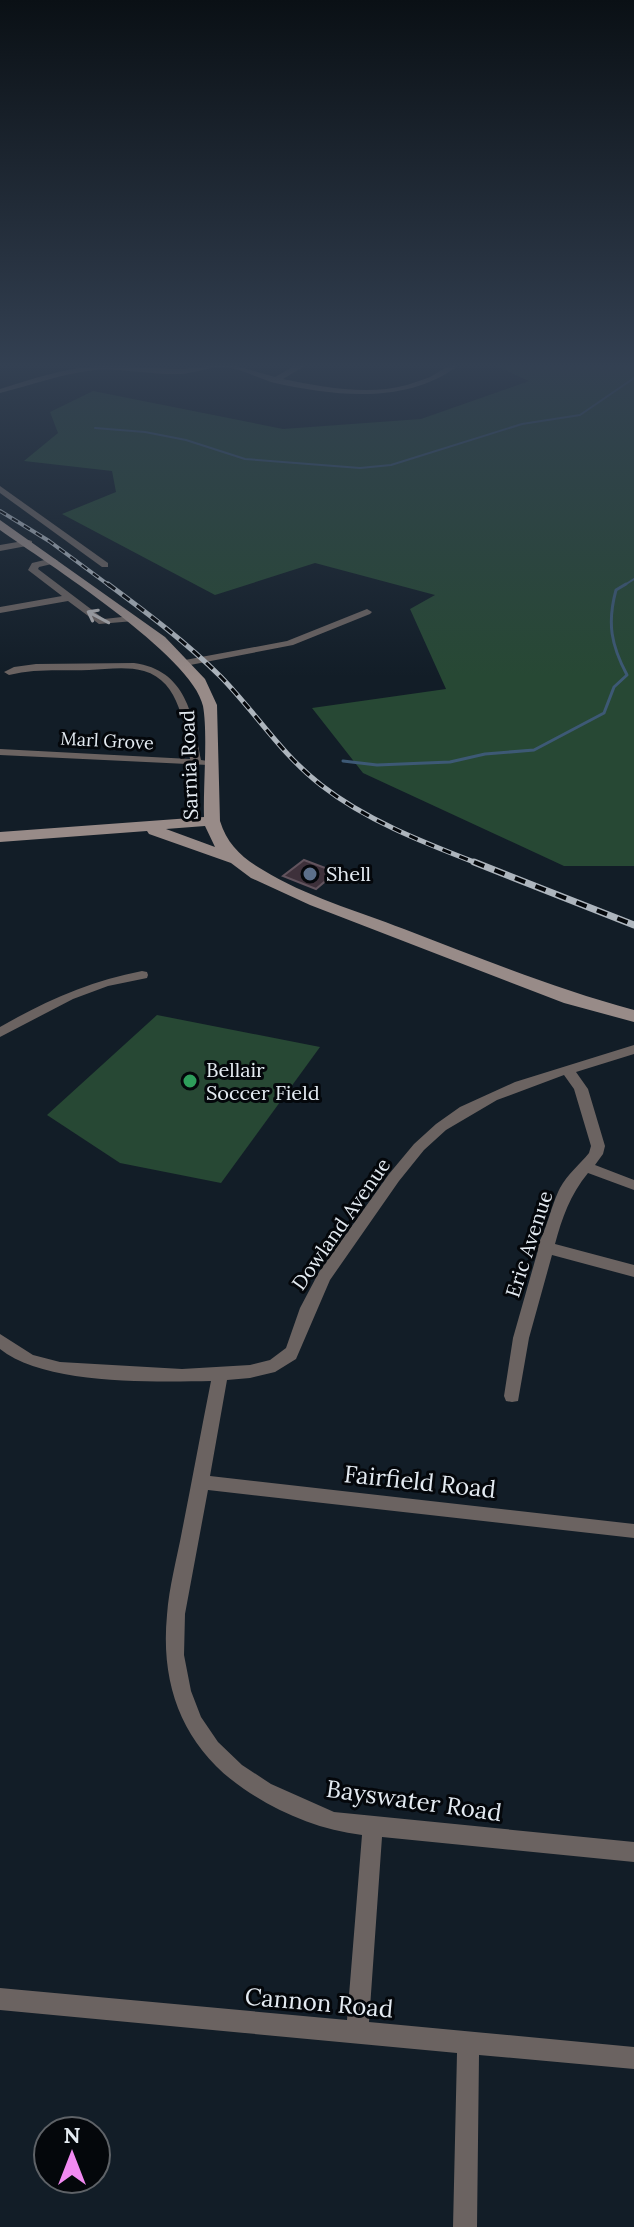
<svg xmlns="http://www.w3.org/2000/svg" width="634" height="2227" font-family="Lora,serif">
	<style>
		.green { fill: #274834 }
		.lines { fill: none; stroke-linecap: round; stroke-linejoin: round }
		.stream-far1 { stroke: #3d5975; stroke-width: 2 }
		.stream { stroke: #3d5975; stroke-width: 3 }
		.building { fill: #3e313b; stroke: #62545e; stroke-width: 2 }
		.street { fill: #6b6361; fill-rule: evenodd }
		.secondary { fill: #988b88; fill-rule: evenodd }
		.rail-far2-casing { stroke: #adb5bd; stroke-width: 4 }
		.rail-far1-casing { stroke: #adb5bd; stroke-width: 5 }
		.rail-casing { stroke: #adb5bd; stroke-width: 7 }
		.rail-far2 { stroke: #04070b; stroke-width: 2; stroke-dasharray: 7; stroke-linecap: butt }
		.rail-far1 { stroke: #04070b; stroke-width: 3; stroke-dasharray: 9; stroke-linecap: butt }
		.rail { stroke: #04070b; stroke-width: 4; stroke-dasharray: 11; stroke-linecap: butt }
		.oneway { stroke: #aeaeb1 }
		.service-dot { fill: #5c6f8a; stroke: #04070b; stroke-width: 3 }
		.leisure-dot { fill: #2e9e5b; stroke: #04070b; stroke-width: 3 }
		.labels { text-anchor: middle; stroke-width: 6; stroke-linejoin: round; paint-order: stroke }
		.far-street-label { font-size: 18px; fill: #e4ebf2; stroke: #04070b }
		.street-label { font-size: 20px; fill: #e4ebf2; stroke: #04070b }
		.poi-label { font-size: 20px; fill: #e4ebf2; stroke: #04070b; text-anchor: start }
		.near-street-label { font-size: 24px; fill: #e4ebf2; stroke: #04070b }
	</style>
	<rect width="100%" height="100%" fill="#121d27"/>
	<g class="green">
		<path d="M 494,365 L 634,365 L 634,866 L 564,866 L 363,773 L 312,708 L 446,689 L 410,609 L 435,595 L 315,563 L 215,595 L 62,514 L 116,492 L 112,471 L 24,461 L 58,433 L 50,412 L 93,391 L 283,429 L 421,419 L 529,381 Z"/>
		<path d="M 157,1015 L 320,1047 L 221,1183 L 120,1163 L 47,1115 Z"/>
	</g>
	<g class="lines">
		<g class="stream-far1">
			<path d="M 95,428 L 145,432 L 186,440 L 245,459 L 360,468 L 391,465 L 522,424 L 580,415 L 634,378"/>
			<path d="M 623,586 L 634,579"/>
		</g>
		<path class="stream" d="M 343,761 L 377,765 L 450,762 L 485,754 L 534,750 L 604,713 L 614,687 L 627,675 C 611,645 607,623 616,590 L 626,584"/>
	</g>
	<path class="building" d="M 304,860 L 336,872 L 316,889 L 283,876 Z"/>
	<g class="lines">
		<g class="street">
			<path d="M 211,365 L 233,365 L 275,377 L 296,365 L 306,365 L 283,379 C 322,387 367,396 407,385 C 415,382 423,380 430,377 C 441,371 447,365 459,365 C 407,405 335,396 275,383 C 261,380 241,368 224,367 C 212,366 195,373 181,374 C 153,375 124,368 96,370 C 63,373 32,385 0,393 L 0,389 C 32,379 65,368 98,366 C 136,364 174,374 211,365 Z"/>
			<path d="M 0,486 L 108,563 L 108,567 L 102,567 L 0,493 Z"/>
			<path d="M 29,540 L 32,541 L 32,545 L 0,551 L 0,545 Z"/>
			<path d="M 53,558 L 58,561 L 56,563 L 39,567 L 38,569 L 104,619 L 131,616 L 136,619 L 134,621 L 99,624 L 68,601 L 0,613 L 0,607 L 62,596 L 28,570 L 32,563 Z"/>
			<path d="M 367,609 L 372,612 L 370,614 L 293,645 L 185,666 L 180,663 L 185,660 L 287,641 Z"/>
			<path d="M 134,663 C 186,670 193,715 201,760 L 208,761 L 208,765 L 0,755 L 0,749 L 190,759 C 185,728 180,681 144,671 C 127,666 107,669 89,670 C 62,671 36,668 9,675 L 4,672 L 14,667 L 36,664 Z"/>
			<path d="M 142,971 L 147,972 L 148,975 L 147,978 L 108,986 L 73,999 L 0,1037 L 0,1027 C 45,1001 90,981 142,971 Z"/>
			<path d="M 634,1045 L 634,1054 L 576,1072 L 588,1089 L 605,1146 L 603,1154 L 595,1165 L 634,1180 L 634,1190 L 588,1173 C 570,1195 562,1218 555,1244 L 634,1265 L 634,1277 L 552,1255 L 529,1338 L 518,1401 L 512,1402 L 506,1401 L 504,1396 L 513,1338 L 538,1250 L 536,1247 C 545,1236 552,1203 560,1188 C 567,1175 580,1164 589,1153 L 591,1146 L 574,1089 L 564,1075 L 497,1100 L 446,1130 L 424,1150 L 399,1181 L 330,1280 L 296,1359 L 275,1372 L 250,1378 L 227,1380 L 210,1476 L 634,1524 L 634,1538 L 208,1490 L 185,1614 L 184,1655 L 191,1691 L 201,1717 L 218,1742 L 242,1765 L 271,1784 L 334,1812 L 634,1842 L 634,1862 L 382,1837 L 369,2022 L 634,2047 L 634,2069 L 479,2055 L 477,2227 L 453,2227 L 457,2053 L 0,2010 L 0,1988 L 347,2020 L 362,1835 C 320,1830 279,1813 244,1789 C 184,1748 160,1687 167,1615 C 169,1587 177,1558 182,1531 C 192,1481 201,1431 211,1381 C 154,1382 44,1385 0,1349 L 0,1334 L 33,1355 L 60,1362 L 182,1369 L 250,1365 L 270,1360 L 286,1348 L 300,1308 L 319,1272 L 389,1174 L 414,1144 L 436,1124 L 460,1107 L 515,1082 Z"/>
		</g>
		<path class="secondary" d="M 0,520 L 165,637 L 205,679 L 217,705 L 220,821 C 227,844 242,858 263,870 C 305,896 357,911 404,929 C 480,958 555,989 634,1010 L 634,1022 L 564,1003 L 310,905 L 251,878 L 231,863 L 149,834 L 147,831 L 0,842 L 0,832 L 204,817 C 203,786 208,734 203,706 C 193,656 45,562 0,530 ZM 205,826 L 215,847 L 166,829 Z"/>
		<g class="rail-far2-casing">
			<path id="rail-far2" d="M 0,511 L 49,541 L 110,586"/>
		</g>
		<g class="rail-far1-casing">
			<path id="rail-far1" d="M 108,584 C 147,613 186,642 221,677 C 256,713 281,754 321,785 C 367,821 425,843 479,864"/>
		</g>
		<g class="rail-casing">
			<path id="rail" d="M 474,862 L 634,925"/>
		</g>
		<use href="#rail-far2" class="rail-far2"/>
		<use href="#rail-far1" class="rail-far1"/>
		<use href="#rail" class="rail"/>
	</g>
	<defs><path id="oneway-shaft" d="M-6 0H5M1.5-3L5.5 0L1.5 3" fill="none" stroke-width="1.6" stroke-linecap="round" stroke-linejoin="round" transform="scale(2)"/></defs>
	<use class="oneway" href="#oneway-shaft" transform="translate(98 617) rotate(-152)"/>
	<linearGradient id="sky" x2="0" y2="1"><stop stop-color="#0a1015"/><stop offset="0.54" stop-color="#334052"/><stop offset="1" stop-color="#334052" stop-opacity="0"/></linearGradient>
	<rect width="634" height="677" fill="url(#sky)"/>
	<circle class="service-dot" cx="310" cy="874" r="8"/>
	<circle class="leisure-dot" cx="190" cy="1081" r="8"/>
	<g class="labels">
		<g class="far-street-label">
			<text transform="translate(107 741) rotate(3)" y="6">Marl Grove</text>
		</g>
		<g class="street-label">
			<text transform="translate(189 765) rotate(-92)" y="7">Sarnia Road</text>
			<text transform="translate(341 1224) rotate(-55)" y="7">Dowland Avenue</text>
			<text transform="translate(529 1244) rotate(-72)" y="7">Eric Avenue</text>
		</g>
		<g class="poi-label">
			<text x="326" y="881">Shell</text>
			<text x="206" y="1077">Bellair<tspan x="206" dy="23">Soccer Field</tspan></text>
		</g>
		<g class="near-street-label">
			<text transform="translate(420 1482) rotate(6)" y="8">Fairfield Road</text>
			<text transform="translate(414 1801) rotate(8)" y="8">Bayswater Road</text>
			<text transform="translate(319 2003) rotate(5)" y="8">Cannon Road</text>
		</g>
	</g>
	<g transform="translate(72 2155)"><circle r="38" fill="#04070b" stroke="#5e6267" stroke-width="2"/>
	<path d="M0-6L14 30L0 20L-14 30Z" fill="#f28af2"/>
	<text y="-12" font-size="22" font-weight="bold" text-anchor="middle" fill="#e4ebf2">N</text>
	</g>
</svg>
